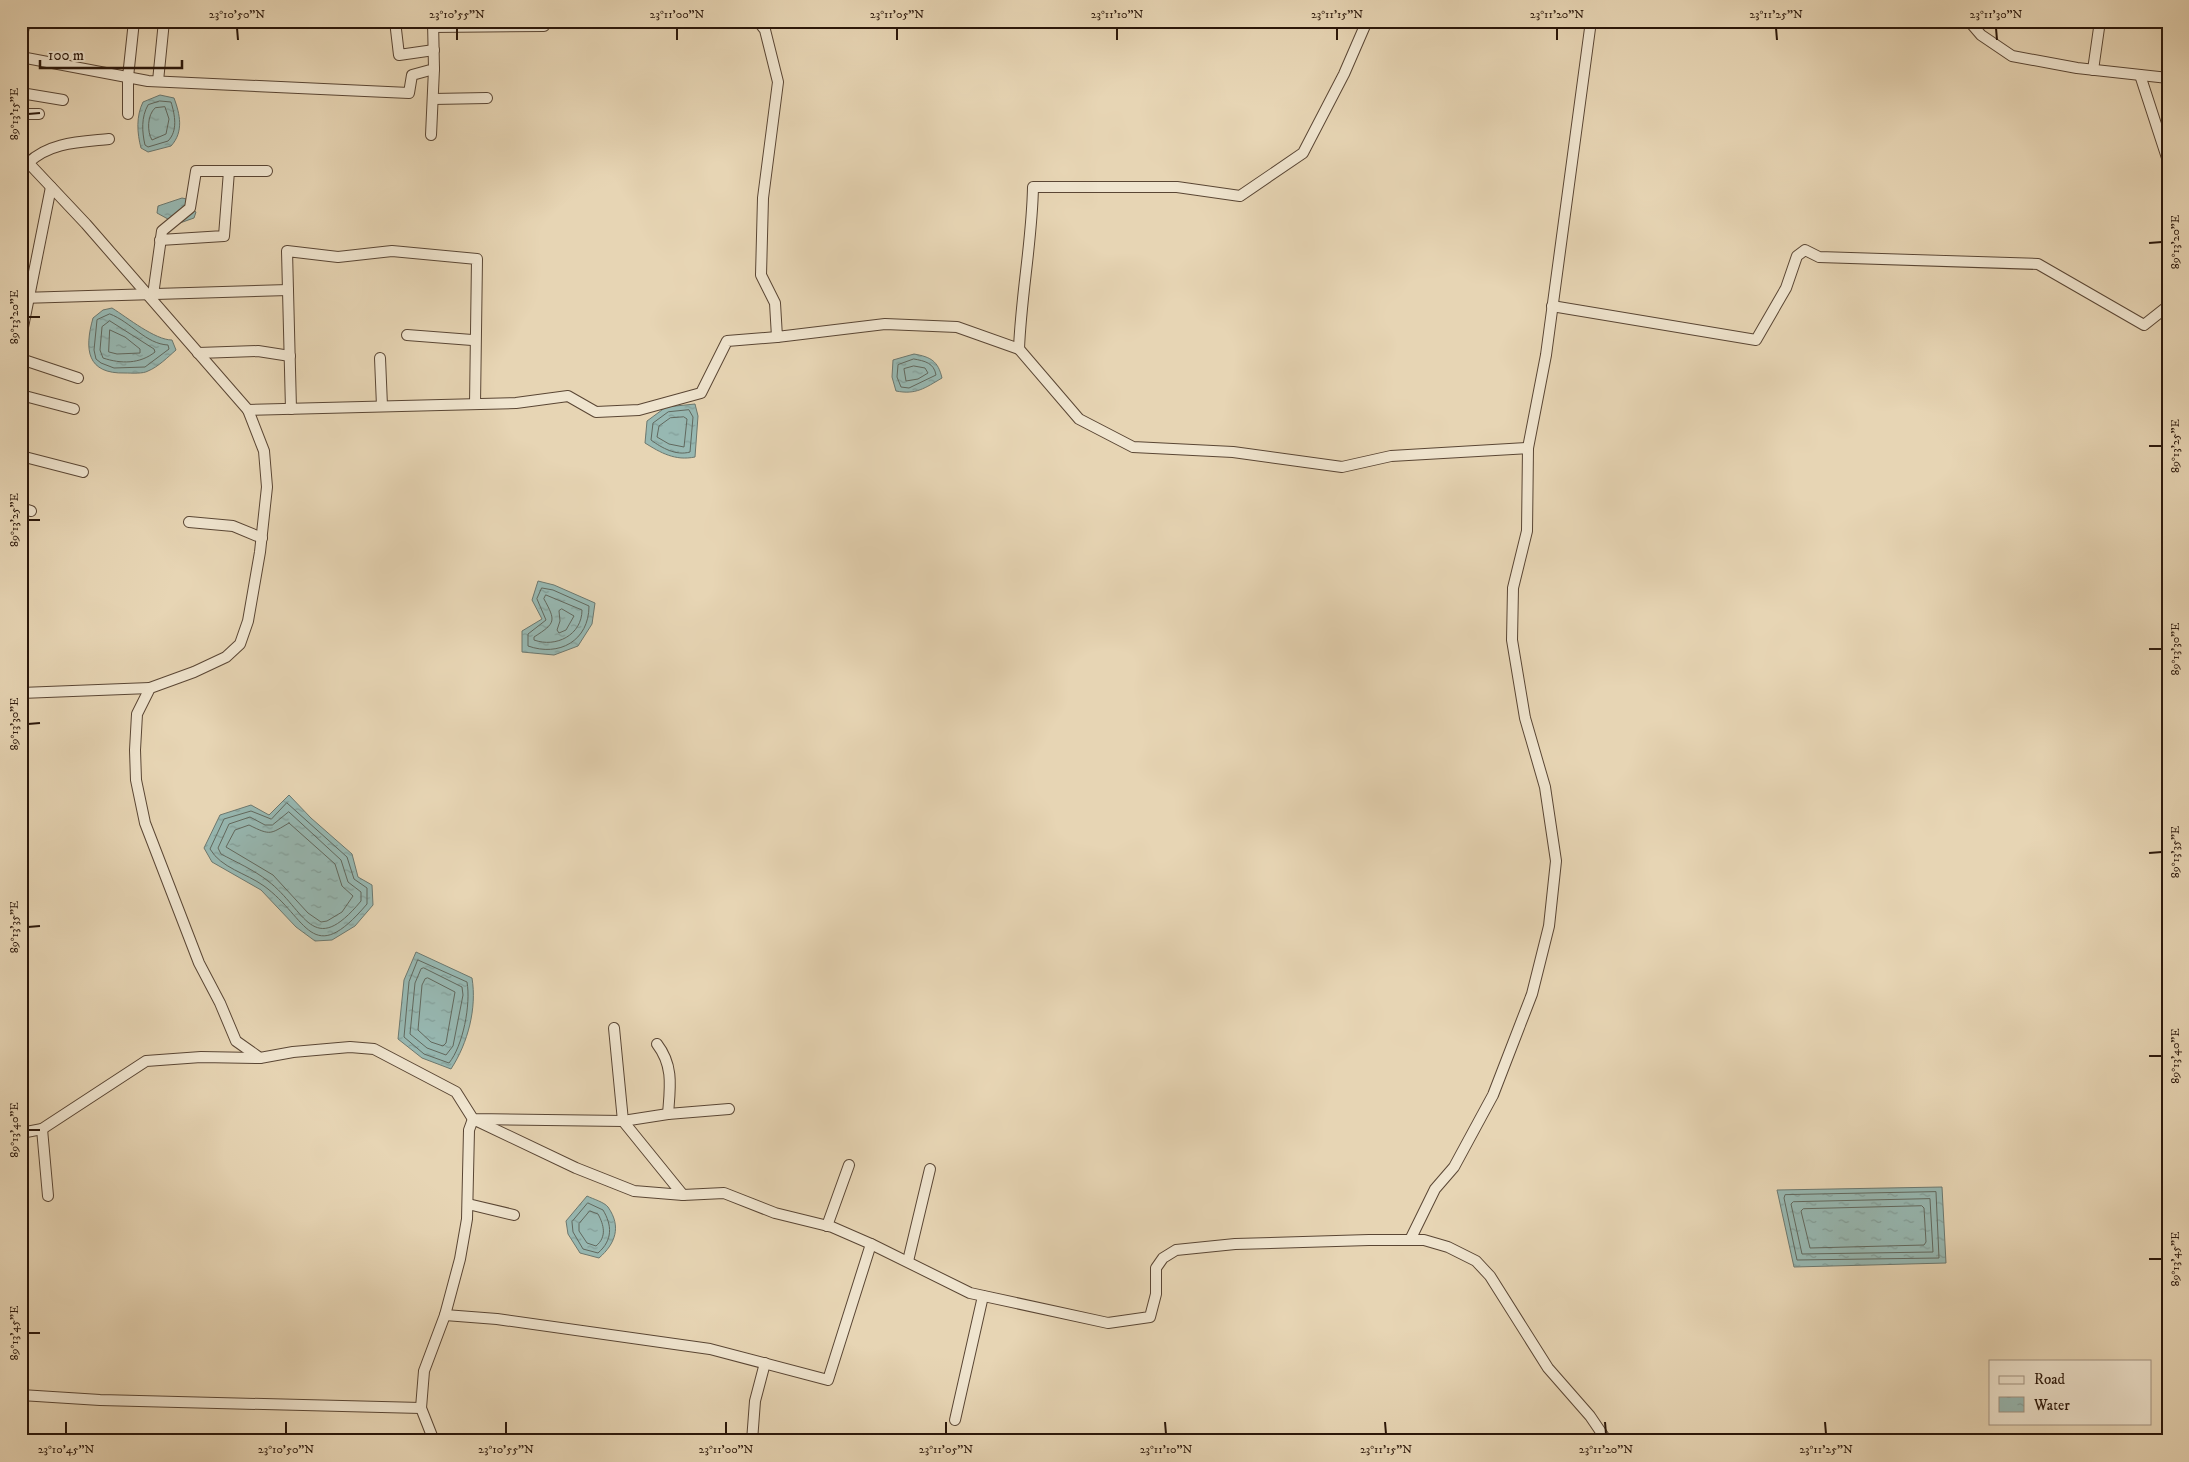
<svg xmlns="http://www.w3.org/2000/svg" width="2189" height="1462" font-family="'IM FELL DW Pica',serif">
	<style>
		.water { fill: url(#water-ripples); stroke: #6c786f }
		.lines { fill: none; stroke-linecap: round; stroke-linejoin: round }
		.shore { stroke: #61685e; stroke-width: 1 }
		.minor-casing { stroke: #5a4634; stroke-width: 12 }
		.minor { stroke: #efe4ce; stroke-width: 10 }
		.ticks { fill: none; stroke: #2b170a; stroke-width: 2 }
		.neatline { fill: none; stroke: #2b170a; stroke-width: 2 }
		.ticks-label { font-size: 12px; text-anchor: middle; fill: #2b170a }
	</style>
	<defs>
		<pattern id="water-ripples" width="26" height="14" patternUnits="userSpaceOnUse" patternTransform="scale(1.25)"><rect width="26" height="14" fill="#97b8b2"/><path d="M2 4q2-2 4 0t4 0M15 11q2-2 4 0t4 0" fill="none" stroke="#829d98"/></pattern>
	</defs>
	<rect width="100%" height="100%" fill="#e7d5b4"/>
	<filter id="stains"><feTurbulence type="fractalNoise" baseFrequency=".004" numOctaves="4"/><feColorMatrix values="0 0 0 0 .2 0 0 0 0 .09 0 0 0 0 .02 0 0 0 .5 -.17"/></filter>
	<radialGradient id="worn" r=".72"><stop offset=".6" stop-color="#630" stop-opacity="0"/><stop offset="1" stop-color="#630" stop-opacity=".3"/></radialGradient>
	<g class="water">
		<path d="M 160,95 L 174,98 C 180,114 184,132 171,146 L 148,152 L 141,148 C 137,133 136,116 143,102 Z"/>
		<path d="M 182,198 L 191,200 L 190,208 L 196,212 L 194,218 L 177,224 L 157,213 L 158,206 Z"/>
		<path d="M 112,308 C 128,318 155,340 172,340 L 176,350 C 168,357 158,367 148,371 C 143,374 132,373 125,373 C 87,374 84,350 93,318 L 103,310 Z"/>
		<path d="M 914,354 C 931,357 938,361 942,378 C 925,388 916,395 896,391 L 892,377 L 893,360 Z"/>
		<path d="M 695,404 L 698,416 L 695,457 C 675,461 661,453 645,443 L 647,421 L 666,407 Z"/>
		<path d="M 538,581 L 554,585 L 595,603 L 592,624 L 578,646 L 554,655 L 522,652 L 522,631 L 542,619 L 532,600 Z"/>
		<path d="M 289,795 L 311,818 L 352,854 L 358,877 L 372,885 L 373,905 L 355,926 L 332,940 L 315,941 L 296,927 L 261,890 L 212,862 L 204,848 L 220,815 L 251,805 L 269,815 Z"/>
		<path d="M 416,952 L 472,978 C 477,1008 468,1043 451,1069 L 422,1058 L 398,1039 L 404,980 Z"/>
		<path d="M 1942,1187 L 1946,1263 L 1794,1267 L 1777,1190 Z"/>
		<path d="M 587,1196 C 593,1199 604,1202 608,1207 C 622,1227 615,1244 599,1258 L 580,1253 L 568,1234 L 566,1221 Z"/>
	</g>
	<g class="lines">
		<g class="shore">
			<path d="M 160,101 L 171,102 C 175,115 178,131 168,141 L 148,147 L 145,145 C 142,132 141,117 148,105 Z"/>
			<path d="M 165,107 L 169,119 L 166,134 L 152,140 C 147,132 147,115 155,108 Z"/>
			<path d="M 110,314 C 131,322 146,344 168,345 L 169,349 L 145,367 L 114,368 L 101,363 L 96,359 L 94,350 L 97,320 Z"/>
			<path d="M 110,321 L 154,349 L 155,352 C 140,364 121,364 103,358 L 100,350 L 102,327 Z"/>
			<path d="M 110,330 L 125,337 L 140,349 L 140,353 L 117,354 L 109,352 Z"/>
			<path d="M 914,359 C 925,361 934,363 936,375 L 909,388 L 901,387 L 897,377 L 898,365 Z"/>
			<path d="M 914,366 L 925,368 L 928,373 L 918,379 L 906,381 L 904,369 Z"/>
			<path d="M 689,410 L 693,417 L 690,452 C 676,456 662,448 651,440 L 653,423 L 668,412 Z"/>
			<path d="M 684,417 L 687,419 L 684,447 L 669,444 L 657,437 L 659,426 L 670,418 Z"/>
			<path d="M 542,588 L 553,590 L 589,606 C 589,641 559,657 528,646 L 528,634 L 546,620 L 537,599 Z"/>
			<path d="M 546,595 L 582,610 C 582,635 556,648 534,640 L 534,637 C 556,623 556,621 544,599 Z"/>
			<path d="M 562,609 L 574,616 L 566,630 L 559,633 L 557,630 L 560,621 L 559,611 Z"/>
			<path d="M 287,803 L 347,857 L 354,879 L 367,888 L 367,904 C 311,970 308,918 264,886 C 246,873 221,868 210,849 L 224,819 L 251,811 L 271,819 Z"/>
			<path d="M 289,812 L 341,860 L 348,882 L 361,892 L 361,901 C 312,960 306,910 268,881 C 254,870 236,862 221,854 L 218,848 L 229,824 L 250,817 L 265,825 L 272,825 Z"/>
			<path d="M 289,823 L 335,864 L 342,886 L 353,896 L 342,912 L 327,921 L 321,922 L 308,913 L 273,875 L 226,847 L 235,830 L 249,825 C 271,836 270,834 289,823 Z"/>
			<path d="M 418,960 L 467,982 C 471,1004 463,1046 449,1063 L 424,1054 L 404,1037 L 409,982 Z"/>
			<path d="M 424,968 L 462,987 L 463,995 L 453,1046 L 446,1055 L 427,1048 L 410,1034 L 415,983 L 421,969 Z"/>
			<path d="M 428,978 L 455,992 L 446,1043 L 443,1046 L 431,1042 L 418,1030 L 422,985 L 425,979 Z"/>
			<path d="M 1936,1192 L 1939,1258 L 1797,1260 L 1784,1198 L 1785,1195 Z"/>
			<path d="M 1930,1199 L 1933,1252 L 1802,1254 L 1791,1204 L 1793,1202 Z"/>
			<path d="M 588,1203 L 603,1210 C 612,1225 613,1240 598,1253 L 583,1249 L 573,1232 L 572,1222 Z"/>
			<path d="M 1922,1206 L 1924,1208 L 1926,1242 L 1924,1245 L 1810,1248 L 1801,1211 L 1803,1209 Z"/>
			<path d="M 590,1211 L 598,1214 C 604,1225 607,1237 596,1246 L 587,1243 L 579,1231 L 579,1224 Z"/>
		</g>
		<g class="minor-casing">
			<g id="minor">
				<path d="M 395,21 L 399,55 L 434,50"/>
				<path d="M 758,21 L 765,30 L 778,82 L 763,198 L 761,275 L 775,303 L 777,337 L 885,324 L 957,327 L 1019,349 C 1021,295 1032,242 1033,187 L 1177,187 L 1240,196 L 1303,153 L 1344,74 L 1367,21"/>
				<path d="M 1969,21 L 1981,35 L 2012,56 L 2077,68 L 2168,78"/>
				<path d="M 433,27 L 544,26"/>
				<path d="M 21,42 L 25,21"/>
				<path d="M 21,57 L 148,81 L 409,93 L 412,75 L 434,69 L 433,21"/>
				<path d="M 2093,70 L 2100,21"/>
				<path d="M 2140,75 L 2168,161"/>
				<path d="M 158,81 L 164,21"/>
				<path d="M 21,93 L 63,100"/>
				<path d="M 433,99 L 487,98"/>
				<path d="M 21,114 L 39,114"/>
				<path d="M 128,114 L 128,77 L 134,21"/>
				<path d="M 431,135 L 434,69"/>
				<path d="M 21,155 L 86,224 L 248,410 L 264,451 L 267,487 L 260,552 L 248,621 L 240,644 L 226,657 L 194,672 L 150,688 L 137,714 L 135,750 L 136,780 L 145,823 L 199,963 L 220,1003 L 236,1041 L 260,1058 L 293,1052 L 350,1047 L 374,1049 L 456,1092 L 473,1119 L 623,1121 L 668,1114 L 729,1109"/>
				<path d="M 28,163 C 50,142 80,142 109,139"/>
				<path d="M 160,240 L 224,236 L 229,171"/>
				<path d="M 153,295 L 162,231 L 190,208 L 196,171 L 267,171"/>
				<path d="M 21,298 L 288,290"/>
				<path d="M 1552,306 L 1756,340 L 1786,288 L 1797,256 L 1805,250 L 1819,257 L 2038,264 L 2144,325 L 2168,306"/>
				<path d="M 407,335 L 472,340"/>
				<path d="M 21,337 L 51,187"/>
				<path d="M 1019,349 L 1079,419 L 1133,447 L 1233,452 L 1342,467 L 1391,456 L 1528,448 L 1527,531 L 1513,588 L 1512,640 L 1525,718 L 1545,787 L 1556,861 L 1549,926 L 1532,994 L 1493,1095 L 1454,1167 L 1435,1189 L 1410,1240"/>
				<path d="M 198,353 L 258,351 L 290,356"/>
				<path d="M 380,358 L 382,406"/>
				<path d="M 21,359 L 78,378"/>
				<path d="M 21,395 L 74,409"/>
				<path d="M 291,409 L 287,251 L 338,257 L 392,251 L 477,259 L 475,404"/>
				<path d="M 248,410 L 516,403 L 568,396 L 596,412 L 639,410 L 701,393 L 727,341 L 777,337"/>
				<path d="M 1528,448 L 1546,355 L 1591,21"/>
				<path d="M 21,456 L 83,472"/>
				<path d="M 21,508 L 31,511"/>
				<path d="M 189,522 L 233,526 L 262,538"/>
				<path d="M 21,693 L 150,688"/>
				<path d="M 614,1028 L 623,1121 L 683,1195"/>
				<path d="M 657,1044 C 674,1066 670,1088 668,1114"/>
				<path d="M 42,1129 L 48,1196"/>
				<path d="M 21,1133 L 42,1129 L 146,1061 L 201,1057 L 260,1058"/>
				<path d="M 468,1204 L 514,1215"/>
				<path d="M 827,1226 L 849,1165"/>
				<path d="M 908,1261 L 930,1169"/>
				<path d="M 445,1315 L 497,1319 L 710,1349 L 828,1380 L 871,1244"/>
				<path d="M 21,1395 L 100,1400 L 421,1408"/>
				<path d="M 955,1420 L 983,1296"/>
				<path d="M 434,1441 L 421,1408 L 424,1371 L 445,1315 L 460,1259 L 467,1219 L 469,1130 L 473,1119 L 576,1168 L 634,1191 L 683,1195 L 724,1193 L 775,1213 L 832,1227 L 871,1244 L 970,1293 L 1108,1323 L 1150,1317 L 1156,1294 L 1156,1268 L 1163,1258 L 1176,1250 L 1235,1244 L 1369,1240 L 1424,1240 L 1448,1247 L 1476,1261 L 1490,1276 L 1548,1368 L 1590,1416 L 1607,1441"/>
				<path d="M 752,1441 L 755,1401 L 765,1363"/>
			</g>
		</g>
		<use href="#minor" class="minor"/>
	</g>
	<path class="ticks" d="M 237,28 L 238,40M 457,28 L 457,40M 677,28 L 677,40M 897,28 L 897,40M 1117,28 L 1117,40M 1337,28 L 1337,40M 1557,28 L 1557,40M 1776,28 L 1777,40M 1996,28 L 1997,40M 28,114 L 40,113M 2149,243 L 2162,242M 28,317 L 40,317M 2149,446 L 2162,446M 28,520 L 40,520M 2149,649 L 2162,649M 28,724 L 40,723M 2149,853 L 2162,852M 28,927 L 40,926M 2149,1056 L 2162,1056M 28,1130 L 40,1130M 2149,1259 L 2162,1259M 28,1333 L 40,1333M 66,1422 L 66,1434M 286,1422 L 286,1434M 506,1422 L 506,1434M 726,1422 L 726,1434M 946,1422 L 946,1434M 1165,1422 L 1166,1434M 1385,1422 L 1386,1434M 1605,1422 L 1606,1434M 1825,1422 L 1826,1434"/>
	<rect width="2189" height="1462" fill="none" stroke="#e7d5b4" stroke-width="55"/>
	<rect x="1989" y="1360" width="162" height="65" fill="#efe4ce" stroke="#a19280"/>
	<rect x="1999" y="1376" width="25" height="8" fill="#efe4ce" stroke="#a19280"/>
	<text x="2034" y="1384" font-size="15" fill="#2b170a">Road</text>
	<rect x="1999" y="1397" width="25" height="15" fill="url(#water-ripples)" stroke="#a19280"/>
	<text x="2034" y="1410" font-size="15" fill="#2b170a">Water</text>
	<path d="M40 60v8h142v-8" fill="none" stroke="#2b170a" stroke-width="2.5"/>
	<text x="48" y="60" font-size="15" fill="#2b170a" stroke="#efe4ce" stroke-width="4" paint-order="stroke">100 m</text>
	<rect x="28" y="28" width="2134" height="1406" class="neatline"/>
	<g class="ticks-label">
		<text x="237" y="18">23°10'50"N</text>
		<text x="457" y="18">23°10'55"N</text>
		<text x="677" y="18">23°11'00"N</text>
		<text x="897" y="18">23°11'05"N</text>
		<text x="1117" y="18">23°11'10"N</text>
		<text x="1337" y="18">23°11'15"N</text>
		<text x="1557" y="18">23°11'20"N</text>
		<text x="1776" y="18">23°11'25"N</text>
		<text x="1996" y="18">23°11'30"N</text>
		<text transform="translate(14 114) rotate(-90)" y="4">89°13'15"E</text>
		<text transform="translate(2175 242) rotate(-90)" y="4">89°13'20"E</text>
		<text transform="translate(14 317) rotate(-90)" y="4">89°13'20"E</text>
		<text transform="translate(2175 446) rotate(-90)" y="4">89°13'25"E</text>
		<text transform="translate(14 520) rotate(-90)" y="4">89°13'25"E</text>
		<text transform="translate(2175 649) rotate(-90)" y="4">89°13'30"E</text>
		<text transform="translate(14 724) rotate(-90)" y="4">89°13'30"E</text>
		<text transform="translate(2175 852) rotate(-90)" y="4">89°13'35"E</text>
		<text transform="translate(14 927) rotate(-90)" y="4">89°13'35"E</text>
		<text transform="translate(2175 1056) rotate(-90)" y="4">89°13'40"E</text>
		<text transform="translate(14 1130) rotate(-90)" y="4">89°13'40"E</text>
		<text transform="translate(2175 1259) rotate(-90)" y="4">89°13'45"E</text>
		<text transform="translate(14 1333) rotate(-90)" y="4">89°13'45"E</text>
		<text x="66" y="1453">23°10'45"N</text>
		<text x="286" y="1453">23°10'50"N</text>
		<text x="506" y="1453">23°10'55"N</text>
		<text x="726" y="1453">23°11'00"N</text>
		<text x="946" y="1453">23°11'05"N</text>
		<text x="1166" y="1453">23°11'10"N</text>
		<text x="1386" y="1453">23°11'15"N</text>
		<text x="1606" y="1453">23°11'20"N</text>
		<text x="1826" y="1453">23°11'25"N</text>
	</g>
	<rect width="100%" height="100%" filter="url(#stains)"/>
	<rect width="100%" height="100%" fill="url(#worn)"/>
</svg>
